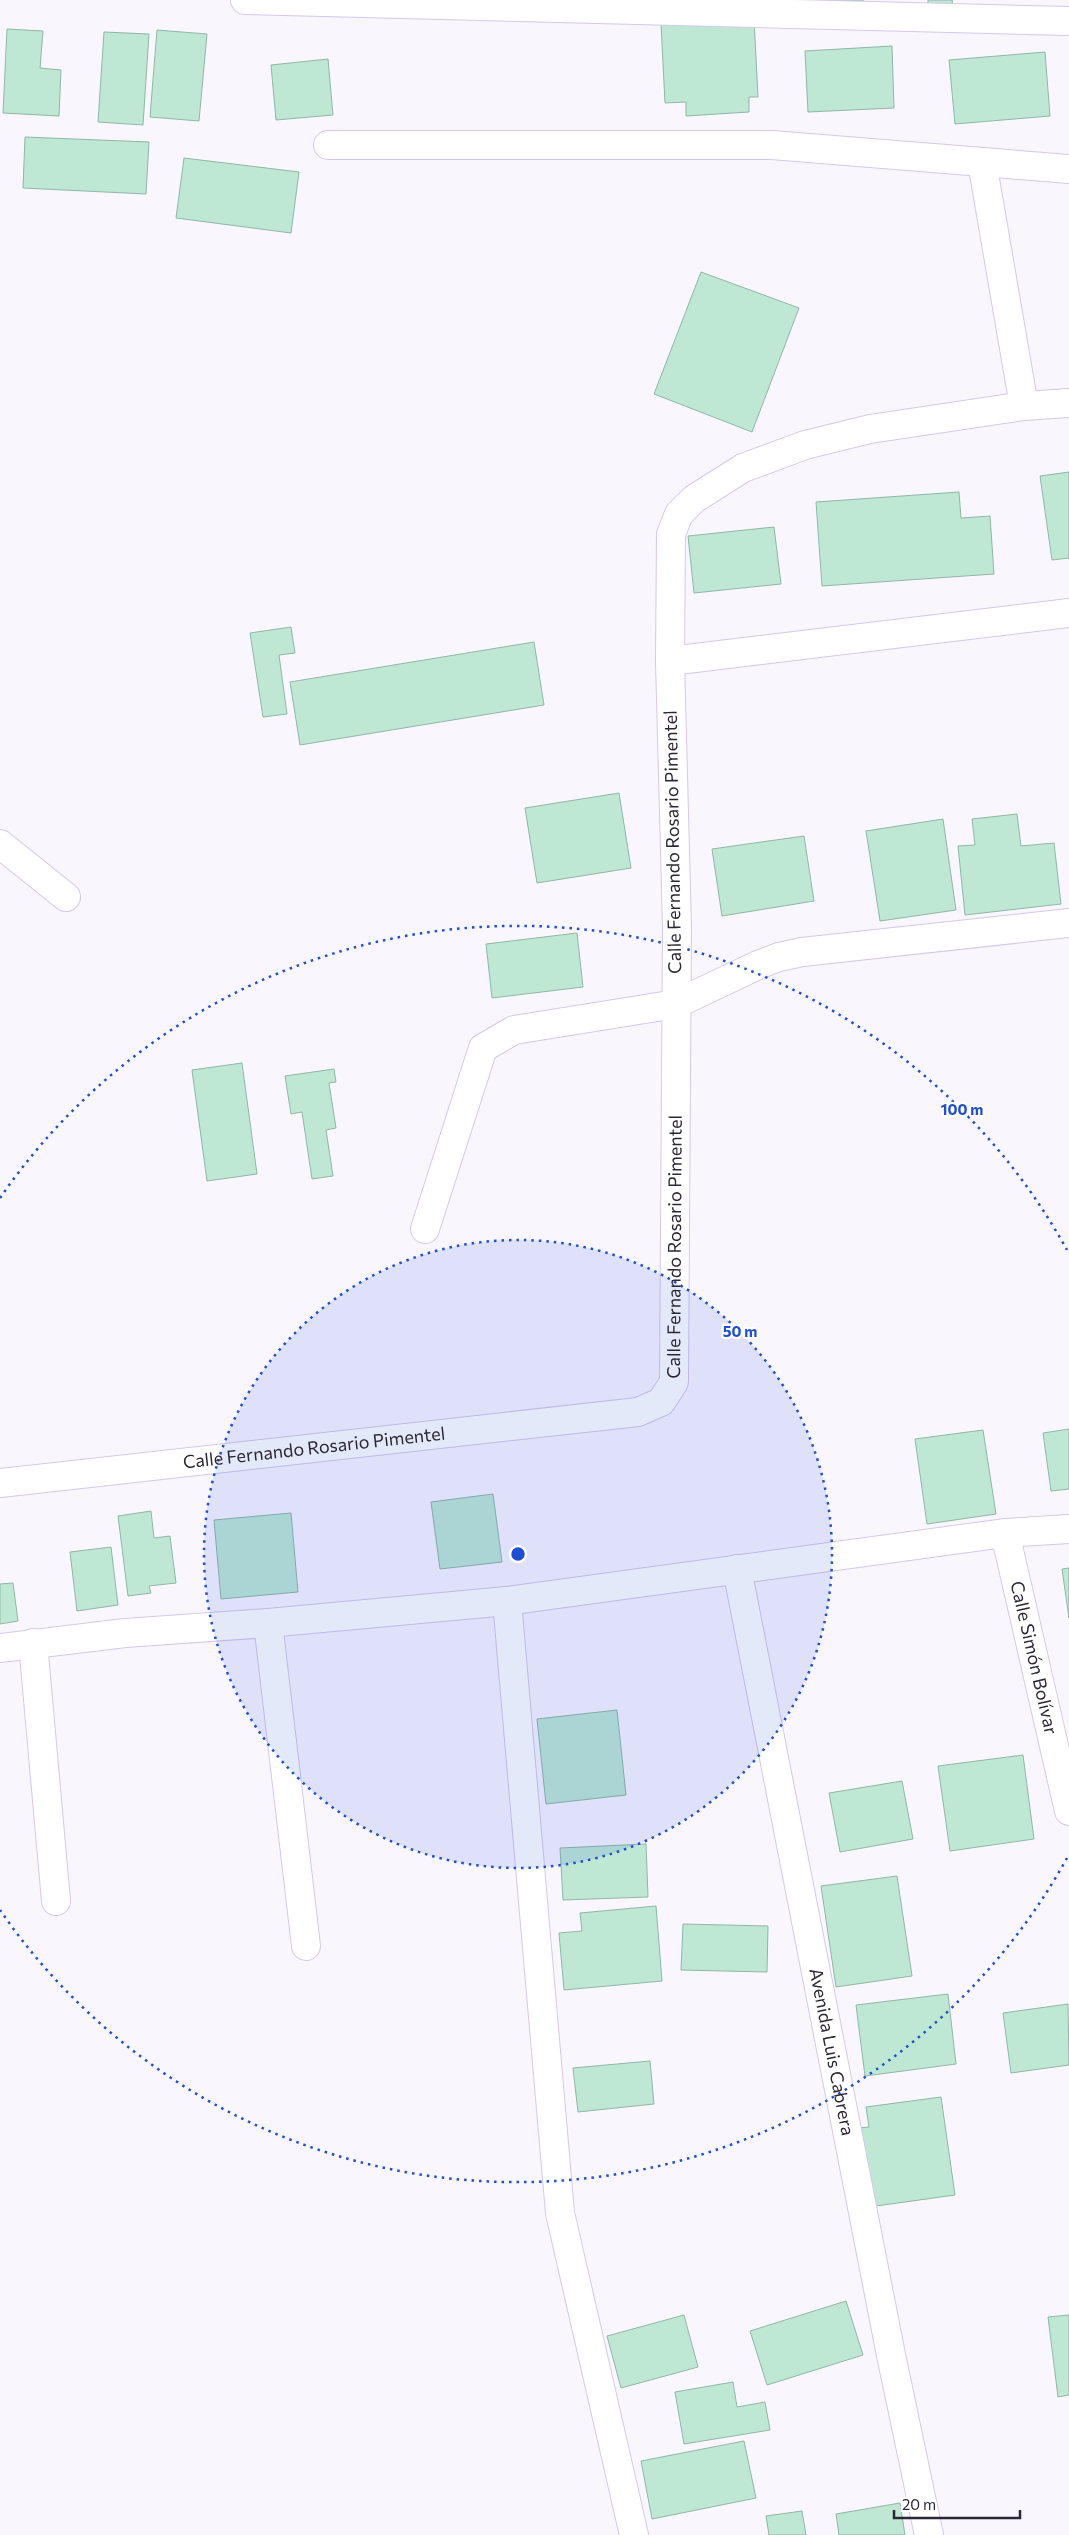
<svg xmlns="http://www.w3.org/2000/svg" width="1069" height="2535" font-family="Commissioner,sans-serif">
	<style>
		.building { fill: #bfe8d4; stroke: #90b7a5 }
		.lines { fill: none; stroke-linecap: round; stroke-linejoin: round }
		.minor-casing { stroke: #d5c8eb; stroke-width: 30 }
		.minor { stroke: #fff; stroke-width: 28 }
		.ring { fill: none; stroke: #1d4ed8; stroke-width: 2.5; stroke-dasharray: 2.5 5 }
		.labels { text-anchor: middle; stroke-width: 4.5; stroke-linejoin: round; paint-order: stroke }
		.street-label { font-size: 18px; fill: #2c2734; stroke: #fff }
		.centre { fill: #1d4ed8; stroke: #fff; stroke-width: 2.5 }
		.ring-label { font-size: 15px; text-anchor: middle; font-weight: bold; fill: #1d4ed8; stroke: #fff; stroke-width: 4.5; stroke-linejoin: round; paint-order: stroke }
	</style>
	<rect width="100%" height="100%" fill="#f9f6fe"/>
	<g class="building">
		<path d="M 812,0 L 863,0 L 864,5 L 812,9 Z"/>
		<path d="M 928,0 L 952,0 L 953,6 L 928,8 Z"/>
		<path d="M 754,19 L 758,97 L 749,97 L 749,112 L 686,116 L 686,102 L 665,103 L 661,24 Z"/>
		<path d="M 7,29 L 43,31 L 40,68 L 61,70 L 59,116 L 3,113 Z"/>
		<path d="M 157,30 L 207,34 L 199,121 L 150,117 Z"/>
		<path d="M 104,32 L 149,34 L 143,125 L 98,122 Z"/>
		<path d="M 892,46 L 894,108 L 808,112 L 805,51 Z"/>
		<path d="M 1045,52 L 1050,116 L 955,124 L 949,60 Z"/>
		<path d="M 328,59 L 333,115 L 276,120 L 271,65 Z"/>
		<path d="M 25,137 L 149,142 L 146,194 L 23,188 Z"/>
		<path d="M 184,158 L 299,172 L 291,233 L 176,218 Z"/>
		<path d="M 701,272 L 799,308 L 752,432 L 654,394 Z"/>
		<path d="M 1069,472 L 1069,558 L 1052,560 L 1040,476 Z"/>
		<path d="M 959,492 L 961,518 L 990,516 L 994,574 L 822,586 L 816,502 Z"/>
		<path d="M 774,527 L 781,584 L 694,593 L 688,536 Z"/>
		<path d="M 291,627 L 295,653 L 279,655 L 287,714 L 263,717 L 250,633 Z"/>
		<path d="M 534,642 L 544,705 L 300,745 L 290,682 Z"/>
		<path d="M 619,793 L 631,868 L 537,883 L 525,808 Z"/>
		<path d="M 1017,814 L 1021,846 L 1054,843 L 1061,904 L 965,915 L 958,846 L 975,845 L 972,819 Z"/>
		<path d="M 943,819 L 956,910 L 880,921 L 866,831 Z"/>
		<path d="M 804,836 L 814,901 L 722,916 L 712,849 Z"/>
		<path d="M 577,933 L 583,987 L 492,998 L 486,944 Z"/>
		<path d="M 242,1063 L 257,1174 L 207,1181 L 192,1070 Z"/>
		<path d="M 334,1069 L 336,1082 L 329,1083 L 336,1128 L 326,1130 L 333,1176 L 312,1179 L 302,1112 L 291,1114 L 285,1076 Z"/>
		<path d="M 1069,1429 L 1069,1489 L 1051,1491 L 1043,1433 Z"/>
		<path d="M 983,1430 L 996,1514 L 927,1524 L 915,1439 Z"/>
		<path d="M 493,1494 L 502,1562 L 440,1569 L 431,1502 Z"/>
		<path d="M 151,1511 L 154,1538 L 170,1536 L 176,1583 L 149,1586 L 151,1593 L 128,1596 L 118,1516 Z"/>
		<path d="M 291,1513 L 298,1592 L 221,1599 L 214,1520 Z"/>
		<path d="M 111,1547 L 118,1605 L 77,1611 L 70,1552 Z"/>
		<path d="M 1069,1568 L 1069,1618 L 1062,1569 Z"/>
		<path d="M 13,1583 L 18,1621 L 0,1624 L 0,1584 Z"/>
		<path d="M 617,1710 L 626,1795 L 546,1804 L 537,1719 Z"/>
		<path d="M 1023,1755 L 1034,1839 L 950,1851 L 938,1766 Z"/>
		<path d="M 902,1781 L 913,1839 L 840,1852 L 829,1793 Z"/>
		<path d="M 646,1844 L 648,1897 L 563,1900 L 560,1848 Z"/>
		<path d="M 897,1876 L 912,1976 L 836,1987 L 821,1886 Z"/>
		<path d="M 656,1906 L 662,1981 L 564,1990 L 559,1933 L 582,1931 L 580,1913 Z"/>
		<path d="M 683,1924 L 768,1926 L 767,1972 L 681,1970 Z"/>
		<path d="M 948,1994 L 956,2064 L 865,2076 L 856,2005 Z"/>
		<path d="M 1068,2004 L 1069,2065 L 1011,2073 L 1003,2013 Z"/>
		<path d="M 650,2061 L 654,2104 L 578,2112 L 573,2068 Z"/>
		<path d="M 941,2097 L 955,2195 L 869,2207 L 858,2128 L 869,2127 L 866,2107 Z"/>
		<path d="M 846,2301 L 863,2355 L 767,2385 L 750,2331 Z"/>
		<path d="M 684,2315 L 698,2367 L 621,2388 L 607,2336 Z"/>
		<path d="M 1069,2315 L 1069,2395 L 1058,2397 L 1048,2317 Z"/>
		<path d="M 733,2382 L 737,2407 L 765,2402 L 770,2430 L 684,2444 L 675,2392 Z"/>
		<path d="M 744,2441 L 756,2498 L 652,2519 L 641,2461 Z"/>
		<path d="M 900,2503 L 905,2535 L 839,2535 L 836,2514 Z"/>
		<path d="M 802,2511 L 806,2535 L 769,2535 L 766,2516 Z"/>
	</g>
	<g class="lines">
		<g class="minor-casing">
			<g id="minor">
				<path d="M 245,0 L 1069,21"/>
				<path d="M 328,145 L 772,145 L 1069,169"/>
				<path d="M 982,162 L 1024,406"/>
				<path d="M 670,661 L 1069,613"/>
				<path d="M 0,844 L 66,897"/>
				<path d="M 425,1229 L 483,1048 L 514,1030 L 676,1004 L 758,965 L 779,957 L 802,952 L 1069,923"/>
				<path id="s1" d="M 0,1483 L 638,1412 L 661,1402 L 674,1382 L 677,927 L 670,661 L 671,534 L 679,514 L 694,499 L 743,468 L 805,445 L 870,429 L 1024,406 L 1069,403"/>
				<path id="s2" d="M 1005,1533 L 1069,1811"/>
				<path id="s3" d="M 737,1569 L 891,2355 L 929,2535"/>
				<path d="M 507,1601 L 560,2213 L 634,2535"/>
				<path d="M 268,1623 L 306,1946"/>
				<path d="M 33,1643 L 56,1901"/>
				<path d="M 0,1648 L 125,1633 L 268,1623 L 507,1601 L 1005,1533 L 1069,1529"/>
			</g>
		</g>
		<use href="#minor" class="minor"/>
	</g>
	<circle cx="518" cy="1554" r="314" fill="#1d4ed8" fill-opacity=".12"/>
	<g class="ring">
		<circle cx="518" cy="1554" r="314"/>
		<path d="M1067 1858A628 628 0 0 1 0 1910M0 1198A628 628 0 0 1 1067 1250"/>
	</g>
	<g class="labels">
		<g class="street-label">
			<text transform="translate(673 842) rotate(-91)" y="6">Calle Fernando Rosario Pimentel</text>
			<text dy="6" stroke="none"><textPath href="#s1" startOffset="826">Calle Fernando Rosario Pimentel</textPath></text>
			<text dy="6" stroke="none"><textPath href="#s1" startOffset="316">Calle Fernando Rosario Pimentel</textPath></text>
			<text dy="6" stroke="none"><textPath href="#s2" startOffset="128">Calle Simón Bolívar</textPath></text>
			<text dy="6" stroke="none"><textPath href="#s3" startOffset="492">Avenida Luis Cabrera</textPath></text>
		</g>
	</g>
	<circle cx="518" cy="1554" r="8" class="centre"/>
	<g class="ring-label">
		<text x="962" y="1115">100 m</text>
		<text x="740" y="1337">50 m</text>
	</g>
	<path d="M894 2510v8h126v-8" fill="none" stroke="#2c2734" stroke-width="2.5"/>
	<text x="902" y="2510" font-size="15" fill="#2c2734" stroke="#ffffff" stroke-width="4" paint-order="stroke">20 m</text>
</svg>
